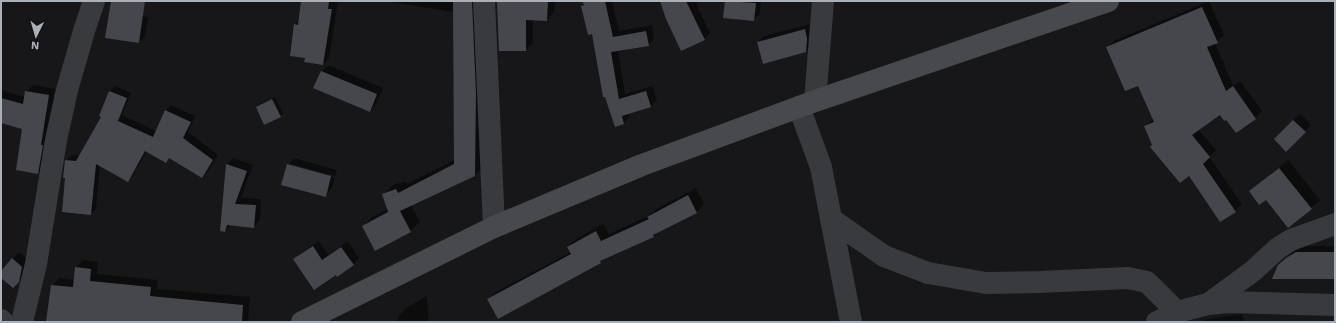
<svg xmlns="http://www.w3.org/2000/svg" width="1336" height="323" font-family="'Work Sans',sans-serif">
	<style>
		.shadow { fill: #0007 }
		.building { fill: #46474c }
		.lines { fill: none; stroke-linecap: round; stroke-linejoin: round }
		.minor { stroke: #383a3d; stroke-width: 22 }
		.tertiary { stroke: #383a3d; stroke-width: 22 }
		.secondary { stroke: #47494d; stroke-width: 22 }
	</style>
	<rect width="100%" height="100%" fill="#171719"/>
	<g class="shadow">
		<path d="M 302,1 L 338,1 L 329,58 L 323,64 L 306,57 L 295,25 L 299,20 Z"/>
		<path d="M 384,1 L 481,1 L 484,166 L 475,175 L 411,205 L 420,222 L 410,231 L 363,227 L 372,217 L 388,209 L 383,195 L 393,185 L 406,181 L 407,184 L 455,160 L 454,12 Z"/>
		<path d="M 498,1 L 555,1 L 554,12 L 547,20 L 533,19 L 533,43 L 525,50 Z"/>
		<path d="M 582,1 L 612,1 L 619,31 L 652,25 L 654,39 L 648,45 L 618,50 L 625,94 L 652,86 L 657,100 L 651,106 L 629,113 L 629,117 L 623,124 L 593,32 L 589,33 Z"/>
		<path d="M 661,1 L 696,1 L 698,8 L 710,33 L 704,39 Z"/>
		<path d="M 726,1 L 761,1 L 760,14 L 753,20 L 724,17 Z"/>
		<path d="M 1209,1 L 1224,35 L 1215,43 L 1233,86 L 1240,81 L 1262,111 L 1255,118 L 1236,132 L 1226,119 L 1220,114 L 1198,129 L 1216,150 L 1209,157 L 1242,204 L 1235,211 L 1153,145 L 1145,126 L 1154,119 L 1139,84 L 1107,48 L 1114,41 Z"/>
		<path d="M 116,13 L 148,17 L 145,36 L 139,42 Z"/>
		<path d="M 811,24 L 812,45 L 806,51 L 758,42 L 764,36 Z"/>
		<path d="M 328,65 L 383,88 L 376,104 L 370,110 L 322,71 Z"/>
		<path d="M 33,85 L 55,89 L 46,139 L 44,166 L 38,173 L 23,128 L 1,122 L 1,90 L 25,97 L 26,92 Z"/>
		<path d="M 115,86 L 131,93 L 122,115 L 156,131 L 165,111 L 171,105 L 195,116 L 188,132 L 218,155 L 208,171 L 202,177 L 170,157 L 166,162 L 147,150 L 133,175 L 128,181 L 100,165 L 96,209 L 90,214 L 66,161 L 72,155 L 80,156 L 102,116 L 109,92 Z"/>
		<path d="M 275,97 L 283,113 L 280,116 L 257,107 L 260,104 Z"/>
		<path d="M 1300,114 L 1311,125 L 1286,150 L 1275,139 Z"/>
		<path d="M 233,158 L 253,165 L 241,198 L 261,199 L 260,220 L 253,227 L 231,225 L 225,231 L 221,230 L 227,164 Z"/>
		<path d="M 294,158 L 337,170 L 335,176 L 291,164 L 291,166 L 335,178 L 331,190 L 325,196 L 288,165 Z"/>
		<path d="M 1288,160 L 1320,200 L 1311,208 L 1288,226 L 1266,198 L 1250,191 L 1259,183 Z"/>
		<path d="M 696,188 L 704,204 L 697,212 L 657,232 L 654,236 L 604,259 L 600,262 L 488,299 L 496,292 L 571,252 L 568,247 L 576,239 L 603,224 L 609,234 L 650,215 L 656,209 Z"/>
		<path d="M 1335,240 L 1335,278 L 1285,260 L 1293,252 L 1302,246 L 1334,246 L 1333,242 Z"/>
		<path d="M 319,241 L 328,255 L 348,241 L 359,258 L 353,265 L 336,274 L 295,260 L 301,253 Z"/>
		<path d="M 19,252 L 28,260 L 25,274 L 13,287 L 1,276 L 1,272 Z"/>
		<path d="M 83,260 L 98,262 L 97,274 L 158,280 L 157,289 L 250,297 L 248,322 L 47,322 L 52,286 L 59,278 L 74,280 L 76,268 Z"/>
		<path d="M 427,296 L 429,322 L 398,322 L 398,317 L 406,308 Z"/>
		<path d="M 1242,314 L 1244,322 L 1202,322 L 1204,320 Z"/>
	</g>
	<g class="building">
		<path d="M 111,1 L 145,1 L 139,43 L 105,38 Z"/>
		<path d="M 301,1 L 329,1 L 328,9 L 332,9 L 323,65 L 304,62 L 305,58 L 290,56 L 294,24 L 298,25 Z"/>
		<path d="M 453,1 L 472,1 L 476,94 L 475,176 L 400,211 L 411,232 L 375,251 L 362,226 L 388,212 L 382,194 L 396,189 L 398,193 L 454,164 Z"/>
		<path d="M 497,1 L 548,1 L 547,21 L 526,20 L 526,51 L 499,51 Z"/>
		<path d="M 582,1 L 605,1 L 613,37 L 646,31 L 649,46 L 611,52 L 619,99 L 646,91 L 651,107 L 622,116 L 624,124 L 615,127 L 605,97 L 603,97 L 592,34 L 588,35 L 581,6 L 584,5 Z"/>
		<path d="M 660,1 L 686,1 L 705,40 L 681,51 L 666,19 Z"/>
		<path d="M 725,1 L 756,3 L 754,21 L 723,18 Z"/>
		<path d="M 1202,7 L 1218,43 L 1207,47 L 1226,91 L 1233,86 L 1256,119 L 1236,133 L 1226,120 L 1224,121 L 1220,115 L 1192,135 L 1210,157 L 1203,164 L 1236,212 L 1220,222 L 1189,176 L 1180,183 L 1150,147 L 1152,145 L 1144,126 L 1154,122 L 1138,86 L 1125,91 L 1106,47 Z"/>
		<path d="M 805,29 L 807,39 L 806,52 L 763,64 L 757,42 Z"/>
		<path d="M 321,71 L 377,94 L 370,112 L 313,88 Z"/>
		<path d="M 25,91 L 49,95 L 41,145 L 43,145 L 38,174 L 16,170 L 22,129 L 1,123 L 1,98 L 23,104 Z"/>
		<path d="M 109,91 L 127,98 L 118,121 L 153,137 L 165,110 L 191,122 L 183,138 L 213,160 L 202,178 L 169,158 L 166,163 L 145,151 L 128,182 L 96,164 L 91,215 L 62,212 L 65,178 L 63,178 L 65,160 L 76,161 L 101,117 L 99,116 Z"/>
		<path d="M 272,99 L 281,117 L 264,125 L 256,107 Z"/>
		<path d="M 1293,120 L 1306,132 L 1286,152 L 1274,139 Z"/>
		<path d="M 226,164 L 247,171 L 235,204 L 256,205 L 254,228 L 227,225 L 225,232 L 220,231 Z"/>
		<path d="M 287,164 L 331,176 L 326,197 L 281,185 Z"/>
		<path d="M 1279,168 L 1312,209 L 1288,228 L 1266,200 L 1259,205 L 1249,191 Z"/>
		<path d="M 688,195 L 697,213 L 653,235 L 654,237 L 600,261 L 601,263 L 498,319 L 487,299 L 571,254 L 567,247 L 596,231 L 601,241 L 649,219 L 647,217 Z"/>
		<path d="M 313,246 L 322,260 L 341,247 L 354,265 L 337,277 L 336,275 L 314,290 L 293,259 Z"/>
		<path d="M 1296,252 L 1335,252 L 1335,279 L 1272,279 L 1278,265 L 1286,258 Z"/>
		<path d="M 12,258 L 22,267 L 19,282 L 13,288 L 1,278 L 1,271 Z"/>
		<path d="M 75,267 L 91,269 L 90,281 L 151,287 L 150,296 L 243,305 L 242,322 L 46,322 L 51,285 L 73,287 Z"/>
	</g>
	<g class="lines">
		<g class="minor">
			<path d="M 484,1 L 494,227"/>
			<path d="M 815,101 L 823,1"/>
			<path d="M 799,107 L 821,167 L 851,322"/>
			<path d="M 831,219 L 884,256 L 928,273 L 986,283 L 1039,282 L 1128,278 L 1147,282 L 1177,312"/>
			<path d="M 1208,304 L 1253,271 L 1278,248 L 1291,240 L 1335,224"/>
			<path d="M 22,322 L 36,264 L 56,140 L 67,90 L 84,31 L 94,1"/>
			<path d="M 1157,322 L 1177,312 L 1208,304 L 1229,302 L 1335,305"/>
		</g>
		<path class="tertiary" d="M 1,320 L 3,322"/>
		<path class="secondary" d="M 302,322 L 494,227 L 642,165 L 815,101 L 1108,1"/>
	</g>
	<rect width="1336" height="323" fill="none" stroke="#aab0b8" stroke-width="4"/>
	<g transform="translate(36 36) rotate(185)" stroke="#121214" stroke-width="3" paint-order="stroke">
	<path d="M0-3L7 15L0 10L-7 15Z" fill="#aab0b8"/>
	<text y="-6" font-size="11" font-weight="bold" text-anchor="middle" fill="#aab0b8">N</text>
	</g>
</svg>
